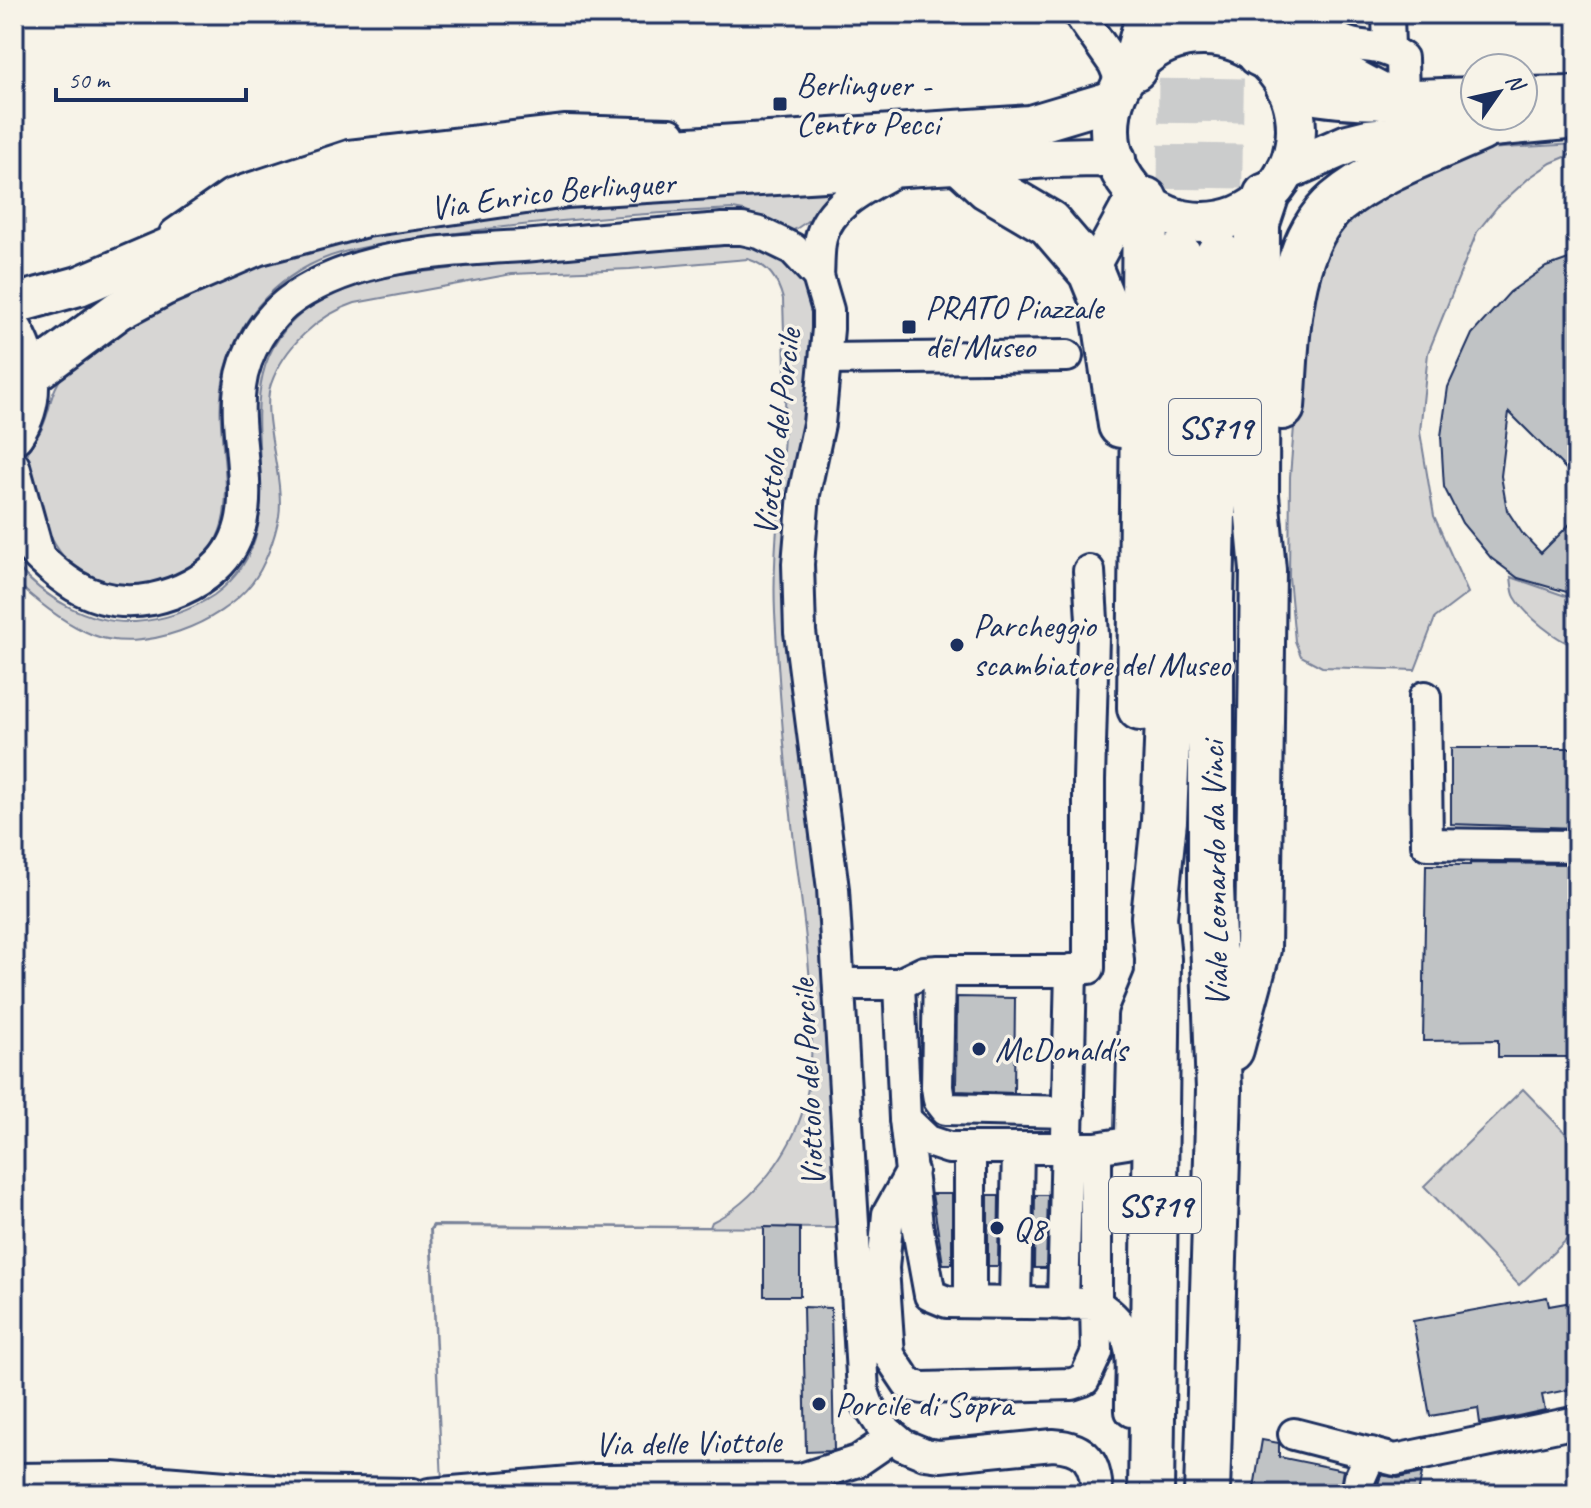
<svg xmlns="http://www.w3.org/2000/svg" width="1591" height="1508" font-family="Caveat,sans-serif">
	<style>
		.green { fill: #d7d6d4; stroke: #798299; stroke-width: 2 }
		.building { fill: #c0c3c5; stroke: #1b2f5e; stroke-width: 2 }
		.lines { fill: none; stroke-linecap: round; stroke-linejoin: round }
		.highway-tunnel { stroke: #cbcccc; stroke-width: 44; stroke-dasharray: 44 22; stroke-linecap: butt }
		.minor-casing { stroke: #1b2f5e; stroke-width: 36 }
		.major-casing { stroke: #1b2f5e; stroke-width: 44 }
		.highway-casing { stroke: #1b2f5e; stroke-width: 50 }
		.minor { stroke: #f7f3e8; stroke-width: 30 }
		.major { stroke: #f7f3e8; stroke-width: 38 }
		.highway { stroke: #f7f3e8; stroke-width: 44 }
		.poi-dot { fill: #1b2f5e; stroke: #f7f3e8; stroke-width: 3 }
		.labels { text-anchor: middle; stroke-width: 7; stroke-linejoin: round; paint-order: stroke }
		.shield { fill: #f7f3e8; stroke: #5d6a87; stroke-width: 2 }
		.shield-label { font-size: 32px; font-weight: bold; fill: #1b2f5e }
		.poi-label { font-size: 34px; fill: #1b2f5e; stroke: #f7f3e8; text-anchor: start }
		.street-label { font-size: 34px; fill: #1b2f5e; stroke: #f7f3e8 }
	</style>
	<rect width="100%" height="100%" fill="#f7f3e8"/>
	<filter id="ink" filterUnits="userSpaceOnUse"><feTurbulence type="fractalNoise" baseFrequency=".0125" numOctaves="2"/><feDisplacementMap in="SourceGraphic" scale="16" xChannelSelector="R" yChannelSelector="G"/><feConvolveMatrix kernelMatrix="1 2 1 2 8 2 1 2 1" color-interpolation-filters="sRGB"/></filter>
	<g filter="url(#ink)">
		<g class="green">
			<path d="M 1577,144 L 1577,152 L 1551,163 L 1529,178 L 1497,207 L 1477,232 L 1428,353 L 1420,432 L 1434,516 L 1468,593 L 1435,618 L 1415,670 L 1322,667 L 1301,656 L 1295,641 L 1289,577 L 1290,477 L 1306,276 L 1333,220 L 1450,151 Z"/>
			<path d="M 841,184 C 828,202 812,221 792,231 L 744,211 L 733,209 C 629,214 526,222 423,238 C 386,244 344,247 310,265 C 250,296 216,357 221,424 C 224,473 240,535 191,568 C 174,579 156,584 136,586 C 78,591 51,550 36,500 C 33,489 26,474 26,463 C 25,450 37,439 42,428 C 46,419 49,409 51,400 C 63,357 106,338 142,319 C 170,303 198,284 228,273 C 287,250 345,240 406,229 C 445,222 483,213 521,209 C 557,204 593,203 628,200 C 699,195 770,189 841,184 Z"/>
			<path d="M 750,241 C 785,259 800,265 814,305 L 813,810 L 845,1228 L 434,1226 L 431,1230 L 442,1483 L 260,1480 L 442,1482 L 430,1229 L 433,1225 L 710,1227 L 712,1222 C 755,1201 791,1152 804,1107 C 823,1035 803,916 794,842 C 785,766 779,689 775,613 C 772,546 783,480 785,414 C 786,376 784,337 783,299 C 777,278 769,266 748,259 L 630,269 L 512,274 L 355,303 C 318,315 284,347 271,384 C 260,416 285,477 279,516 C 275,538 265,566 252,583 C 220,624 142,654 93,635 C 65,624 40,604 18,584 L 14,580 L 14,563 C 43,598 88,624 135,622 C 163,620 190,611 214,595 C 318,520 199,385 310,307 C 353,276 416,273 466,267 C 561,254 655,247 750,241 Z"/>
			<path d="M 1511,577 L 1577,600 L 1577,647 C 1556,640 1526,616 1515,597 C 1512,592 1512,583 1511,577 Z"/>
			<path d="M 1523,1089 L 1577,1145 L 1577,1230 L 1519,1285 L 1424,1186 Z"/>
		</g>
		<g class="building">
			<path d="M 1577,256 L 1577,480 L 1509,412 L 1501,476 L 1507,510 L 1522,533 L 1541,553 L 1577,517 L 1577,595 L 1518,578 L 1491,558 L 1462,523 L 1444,487 L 1441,436 L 1448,387 L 1472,334 L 1510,292 L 1546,267 Z"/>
			<path d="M 1451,748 L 1577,748 L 1577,828 L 1451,824 Z"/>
			<path d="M 1470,863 L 1577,864 L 1577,1057 L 1498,1057 L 1498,1040 L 1423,1041 L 1426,865 L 1470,865 Z"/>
			<path d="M 957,997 L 1015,998 L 1014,1093 L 956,1091 Z"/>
			<path d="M 932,1194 L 952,1194 L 952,1264 L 943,1264 Z"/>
			<path d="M 988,1195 L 999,1195 L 998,1266 L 988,1266 Z"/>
			<path d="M 1035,1195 L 1048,1195 L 1046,1268 L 1034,1268 Z"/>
			<path d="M 764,1227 L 800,1228 L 800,1296 L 764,1296 Z"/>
			<path d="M 1547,1297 L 1549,1306 L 1577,1301 L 1577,1388 L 1542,1395 L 1545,1410 L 1518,1416 L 1480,1423 L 1478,1408 L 1430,1416 L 1413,1321 Z"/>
			<path d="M 803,1307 L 831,1308 L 834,1450 L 830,1451 L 806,1452 Z"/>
			<path d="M 1262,1440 L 1279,1443 L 1279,1457 L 1343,1470 L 1339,1494 L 1253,1494 Z"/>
			<path d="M 1422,1473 L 1418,1494 L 1375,1494 L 1381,1475 L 1398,1478 Z"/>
		</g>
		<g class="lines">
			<g class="highway-tunnel">
				<path d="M 1219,254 L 1223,14"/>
				<path d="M 1179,255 L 1181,14"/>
			</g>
			<g class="minor-casing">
				<g id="minor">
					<path d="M 1079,14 L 1114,64 L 1122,83"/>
					<path d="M 1319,14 C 1343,62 1370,35 1402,58 L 1403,98 L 1425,95"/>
					<path d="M 1388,14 L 1389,49"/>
					<path d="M 175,234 L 231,195 L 349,156 L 566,131 L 670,134"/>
					<path d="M 1091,272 L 1135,191"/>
					<path d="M 818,276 C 819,264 818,250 821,238 C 829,203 871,185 899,169"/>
					<path d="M 826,359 L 1067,356"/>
					<path d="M 14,466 L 38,553"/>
					<path d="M 14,531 C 54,574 89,611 152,599 C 179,593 202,582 220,563 C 265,515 232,444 240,387 C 244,353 266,316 295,297 C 364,251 455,251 535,245 C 597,239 660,234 722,229 L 742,229 L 760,233 L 793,249 L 818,276 L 828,310 L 828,329 L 819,424 L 804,494 L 798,564 L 800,632 L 833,889 L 863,1391 L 868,1405 L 883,1428 L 903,1445 L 925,1454 L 940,1456 L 1053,1445 C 1086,1447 1096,1462 1097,1494"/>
					<path d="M 1425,697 L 1427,844 L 1577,846"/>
					<path d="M 939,971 L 937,1087 L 939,1100 L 946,1109 L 1069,1112"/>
					<path d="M 840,984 L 899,984 L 924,972 L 939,971 L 1066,971 L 1089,968 L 1089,780 L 1093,636 L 1089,571"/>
					<path d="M 899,984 L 905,1119 L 917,1224 L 930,1295 L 947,1302 L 1096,1304 L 1097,1352 L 1084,1380 L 1072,1384 L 923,1388 L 909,1385 L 889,1355 L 883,1268 L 888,1214 L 912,1171"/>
					<path d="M 905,1119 L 928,1141 L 949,1148 L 1096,1148 L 1127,1143 L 1131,1134 L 1134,1016 L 1151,975"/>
					<path d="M 1096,1148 L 1096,1304 C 1142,1333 1130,1362 1131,1411"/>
					<path d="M 970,1302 L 970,1148"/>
					<path d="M 1015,1303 L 1018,1148"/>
					<path d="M 1063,1304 L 1071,970"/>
					<path d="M 1294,1434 L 1395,1460 L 1577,1422"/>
					<path d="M 14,1479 L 113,1478 L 288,1492 L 413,1494"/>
					<path d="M 429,1494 L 594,1480 L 801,1479 L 858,1461 L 893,1437"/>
					<path d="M 1357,1494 L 1360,1478 L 1371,1453"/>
				</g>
			</g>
			<g class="major-casing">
				<g id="major">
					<circle cx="1203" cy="129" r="93"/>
					<path d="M 1286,88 C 1343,106 1416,98 1475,97"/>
					<path d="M 1523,97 L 1577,96"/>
					<path d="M 1286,171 L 1348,144 L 1368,139 L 1577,119"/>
					<path d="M 14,304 L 79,286 L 224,224 L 278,206 L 405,176 L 567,155 L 1030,125 L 1114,100"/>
					<path d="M 14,332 C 32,364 36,402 14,434"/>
					<path id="s1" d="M 30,376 L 119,310 L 164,286 L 256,246 L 366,217 L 566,188 L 1051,158 L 1096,157 L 1116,159"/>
				</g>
			</g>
			<g class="highway-casing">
				<g id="highway">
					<path d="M 1258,14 L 1260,54"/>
					<path d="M 1275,14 C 1299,55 1341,76 1382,97"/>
					<path d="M 1134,68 L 1149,14"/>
					<path d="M 963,164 L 988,187 L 1049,223 L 1091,272 L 1102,299 L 1121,425"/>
					<path d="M 1282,407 C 1287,345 1285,246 1337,202 C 1377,169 1433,150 1480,129"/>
					<path d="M 1140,708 L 1145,200"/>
					<path d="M 1231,1049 L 1258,949 L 1263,570 L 1256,495 L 1257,223 L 1266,196"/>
					<path d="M 1151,1494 L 1158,959 L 1154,917 L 1164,821 L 1173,590 L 1179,255"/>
					<path d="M 1207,1494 L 1219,1090 L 1211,888 L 1211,600 L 1219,254"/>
				</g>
			</g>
			<use href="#minor" class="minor"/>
			<use href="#major" class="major"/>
			<use href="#highway" class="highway"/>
		</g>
	</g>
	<g class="poi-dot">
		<rect x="772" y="96" width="16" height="16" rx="4"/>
		<rect x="901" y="319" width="16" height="16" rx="4"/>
		<circle cx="957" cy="645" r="8"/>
		<circle cx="979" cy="1049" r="8"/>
		<circle cx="997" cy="1228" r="8"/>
		<circle cx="819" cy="1404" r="8"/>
	</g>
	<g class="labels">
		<g class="shield">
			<rect x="1169" y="399" width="92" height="56" rx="6"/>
			<rect x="1109" y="1177" width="92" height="56" rx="6"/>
		</g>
		<g class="shield-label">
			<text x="1215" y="438">SS719</text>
			<text x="1155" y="1216">SS719</text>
		</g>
		<g class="poi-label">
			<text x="796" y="96">Berlinguer -<tspan x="796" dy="39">Centro Pecci</tspan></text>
			<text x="925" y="319">PRATO Piazzale<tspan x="925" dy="39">del Museo</tspan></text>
			<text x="973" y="637">Parcheggio<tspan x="973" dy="39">scambiatore del Museo</tspan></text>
			<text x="995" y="1061">McDonald's</text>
			<text x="1013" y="1240">Q8</text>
			<text x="835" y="1416">Porcile di Sopra</text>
		</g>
		<g class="street-label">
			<text dy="12" stroke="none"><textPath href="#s1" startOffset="564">Via Enrico Berlinguer</textPath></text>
			<text transform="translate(776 432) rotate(-83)" y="12">Viottolo del Porcile</text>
			<text transform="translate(1214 874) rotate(-91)" y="12">Viale Leonardo da Vinci</text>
			<text transform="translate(807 1083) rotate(-93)" y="12">Viottolo del Porcile</text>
			<text transform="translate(688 1442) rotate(-1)" y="12">Via delle Viottole</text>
		</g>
	</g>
	<rect width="1591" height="1508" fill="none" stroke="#f7f3e8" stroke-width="48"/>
	<rect x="24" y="24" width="1543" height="1460" fill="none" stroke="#1b2f5e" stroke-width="3" filter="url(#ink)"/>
	<g transform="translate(1499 92) rotate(56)"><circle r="38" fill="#f7f3e8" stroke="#9fa5b1" stroke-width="2"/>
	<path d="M0-6L14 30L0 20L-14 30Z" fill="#1b2f5e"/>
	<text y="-12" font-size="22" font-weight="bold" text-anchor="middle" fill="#1b2f5e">N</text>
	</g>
	<path d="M56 88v12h190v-12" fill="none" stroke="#1b2f5e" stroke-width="4"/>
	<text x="68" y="88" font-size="24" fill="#1b2f5e" stroke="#f7f3e8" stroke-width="6" paint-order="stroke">50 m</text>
</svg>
